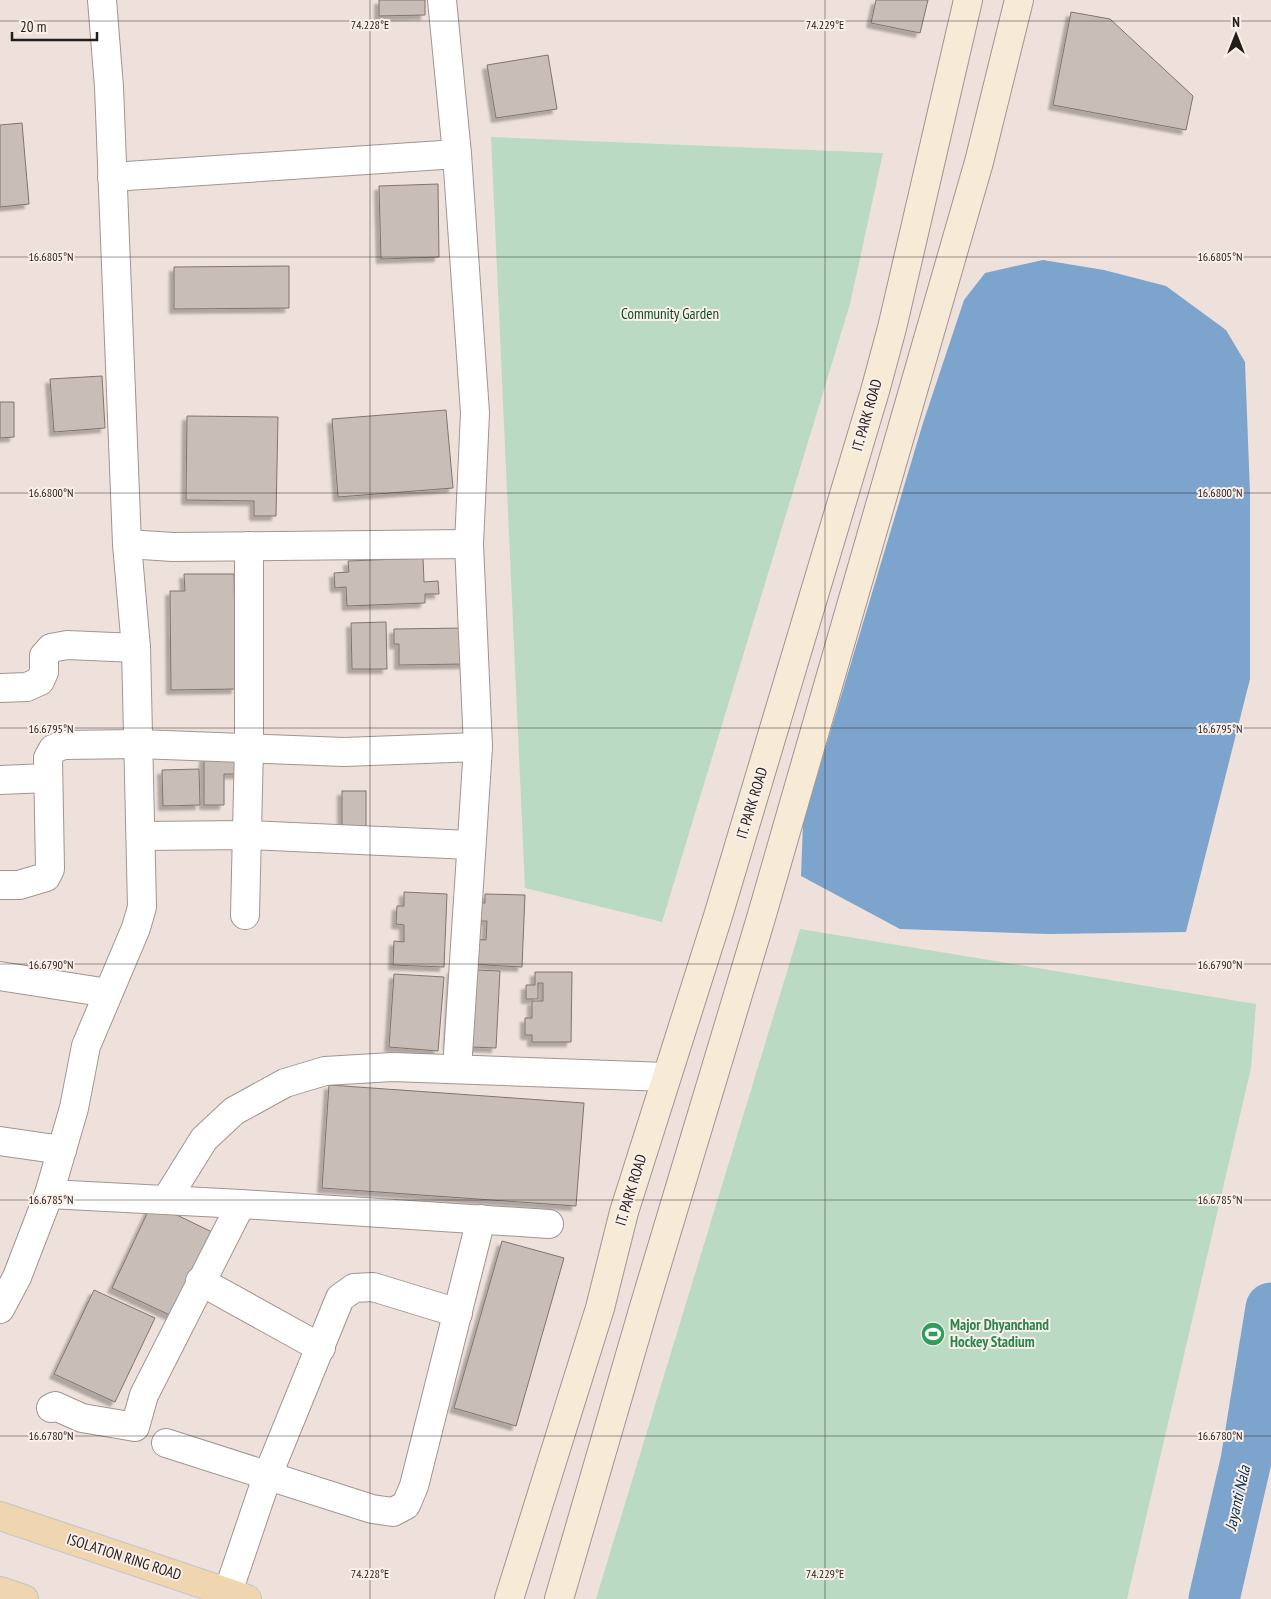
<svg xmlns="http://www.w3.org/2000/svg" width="1271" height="1599" font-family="'PT Sans Narrow',sans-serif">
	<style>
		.green { fill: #badac3 }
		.water { fill: #7da4cc }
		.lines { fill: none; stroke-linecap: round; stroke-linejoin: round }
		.river { stroke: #7da4cc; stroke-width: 51 }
		.building { fill: #c9beb7; stroke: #7f756f; filter: url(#shadow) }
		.minor-casing { stroke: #a09590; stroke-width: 30 }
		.tertiary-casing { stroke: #a09590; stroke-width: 30 }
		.secondary-casing { stroke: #a09590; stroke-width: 30 }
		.primary-casing { stroke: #c6c4c4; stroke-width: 30 }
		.minor { stroke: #fff; stroke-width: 28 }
		.tertiary { stroke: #fff; stroke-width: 28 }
		.secondary { stroke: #f7ebd8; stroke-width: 28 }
		.primary { stroke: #efd6b0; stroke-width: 28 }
		.ticks { fill: none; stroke: #221e1c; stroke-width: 1; stroke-opacity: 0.45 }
		.labels { text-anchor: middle; stroke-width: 4; stroke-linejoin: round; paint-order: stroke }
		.park-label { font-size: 15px; fill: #104c2b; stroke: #fbefe9 }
		.street-label { font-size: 15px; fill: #221e1c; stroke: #fbefe9 }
		.leisure-label { font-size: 15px; font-weight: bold; fill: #27864d; stroke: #fbefe9; text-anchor: start }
		.water-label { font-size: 16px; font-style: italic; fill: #002c51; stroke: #fbefe9 }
		.ticks-label { font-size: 12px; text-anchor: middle; fill: #221e1c; stroke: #fbefe9; stroke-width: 4; stroke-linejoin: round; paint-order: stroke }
	</style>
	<defs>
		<filter id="shadow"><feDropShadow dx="-4.5" dy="4.5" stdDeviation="1" flood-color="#0004"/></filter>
	</defs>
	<rect width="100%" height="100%" fill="#eee1dc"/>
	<g class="green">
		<path d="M 491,137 L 883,153 L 850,304 L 662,922 L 525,888 Z"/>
		<path d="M 800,929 L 1256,1004 L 1251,1068 L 1127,1599 L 596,1599 Z"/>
	</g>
	<path class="water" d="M 1043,260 L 1104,270 L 1166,286 L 1226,330 L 1245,362 L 1250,493 L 1250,679 L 1186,932 L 1049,934 L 900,929 L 801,876 L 803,823 L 923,423 L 964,300 L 985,273 Z"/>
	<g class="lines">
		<path class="river" d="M 1214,1599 L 1246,1461 L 1271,1308"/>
	</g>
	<g class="building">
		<path d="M 379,0 L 425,0 L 425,15 L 379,16 Z"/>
		<path d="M 876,0 L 928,0 L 920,33 L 871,23 Z"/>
		<path d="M 1071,12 L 1110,19 L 1193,96 L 1186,130 L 1053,105 Z"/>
		<path d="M 548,55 L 557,109 L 496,118 L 487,65 Z"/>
		<path d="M 22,123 L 29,204 L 0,207 L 0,125 Z"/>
		<path d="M 438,184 L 439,257 L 381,259 L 379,186 Z"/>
		<path d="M 289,266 L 289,308 L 174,309 L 174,267 Z"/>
		<path d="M 102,376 L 105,428 L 54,432 L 50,379 Z"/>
		<path d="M 0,402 L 14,402 L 14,437 L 0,438 Z"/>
		<path d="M 446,410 L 453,488 L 338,497 L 332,419 Z"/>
		<path d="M 187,416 L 278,417 L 276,516 L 254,516 L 254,501 L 186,500 Z"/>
		<path d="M 423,558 L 424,582 L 438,581 L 439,594 L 425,594 L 425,603 L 347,606 L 346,587 L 335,588 L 334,573 L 349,572 L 348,561 Z"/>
		<path d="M 184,574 L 234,574 L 236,689 L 171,690 L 170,591 L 185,591 Z"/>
		<path d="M 386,622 L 387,669 L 352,669 L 351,623 Z"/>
		<path d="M 465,628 L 465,664 L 399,665 L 399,644 L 394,644 L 394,629 Z"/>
		<path d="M 204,757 L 240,757 L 240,774 L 224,774 L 224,805 L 204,805 Z"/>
		<path d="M 199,769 L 200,805 L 163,806 L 162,770 Z"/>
		<rect x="342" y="791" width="24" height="38"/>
		<path d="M 404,892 L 447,894 L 444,967 L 393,965 L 394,941 L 404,942 L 404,925 L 396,924 L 397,906 L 404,906 Z"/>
		<path d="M 485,894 L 525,895 L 522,967 L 469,964 L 471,939 L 486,940 L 487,921 L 476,921 L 476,903 L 485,903 Z"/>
		<path d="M 452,969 L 500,971 L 496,1048 L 448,1046 Z"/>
		<path d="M 535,972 L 572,972 L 571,1042 L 532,1042 L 532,1035 L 525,1035 L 525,1018 L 532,1018 L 532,1001 L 543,1001 L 543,983 L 538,983 L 538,999 L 526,999 L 526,985 L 535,985 Z"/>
		<path d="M 394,974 L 444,977 L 438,1051 L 389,1047 Z"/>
		<path d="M 329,1085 L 584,1103 L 576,1206 L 322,1188 Z"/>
		<path d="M 152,1203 L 212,1232 L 172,1316 L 112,1288 Z"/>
		<path d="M 502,1241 L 564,1258 L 516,1426 L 454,1408 Z"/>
		<path d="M 94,1290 L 155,1318 L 115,1402 L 54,1374 Z"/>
	</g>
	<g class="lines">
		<g class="minor-casing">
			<g id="minor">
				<path d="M 442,0 L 457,154"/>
				<path d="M 112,177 L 457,154 L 475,413 L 469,544 L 478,747 L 457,1069"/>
				<path d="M 127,544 L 173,547 L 469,544"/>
				<path d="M 0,688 L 27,687 L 40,681 L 44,672 L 44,656 L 51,648 L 67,645 L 136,648"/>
				<path d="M 0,780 L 48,778"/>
				<path d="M 141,836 L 247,835 L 470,845"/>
				<path d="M 0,885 L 19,885 L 46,877 L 50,869 L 48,758 L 53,749 L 64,745 L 139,744 L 344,752 L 478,747"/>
				<path d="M 245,915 L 249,747 L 249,546"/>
				<path d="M 0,976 L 108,993"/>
				<path d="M 0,1141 L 62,1150"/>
				<path d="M 49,1194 L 241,1204 L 549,1224"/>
				<path d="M 166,1200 L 204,1139 L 234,1111 L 285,1083 L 325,1071 L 392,1067 L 666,1077"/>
				<path d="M 200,1281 L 321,1348"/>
				<path d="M 51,1408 L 55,1406 L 82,1418 L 135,1427 L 144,1395 L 241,1204"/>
				<path d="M 166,1443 L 372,1509 L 393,1512 L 406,1505 L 414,1486 L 481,1219"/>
				<path d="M 228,1592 L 267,1477 L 340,1298 L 354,1288 L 373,1287 L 458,1313"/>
			</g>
		</g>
		<g class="tertiary-casing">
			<path id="tertiary" d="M 0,1309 L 17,1277 L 49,1194 L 74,1108 L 86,1046 L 136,928 L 142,907 L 136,648 L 127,544 L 109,87 L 102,0"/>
		</g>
		<g class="secondary-casing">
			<g id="secondary">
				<path d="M 509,1599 L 600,1308 L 624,1212 L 718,916 L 875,391 L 892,328 L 968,0"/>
				<path d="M 559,1599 L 644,1307 L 761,918 L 979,162 L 1019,0"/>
			</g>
		</g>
		<g class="primary-casing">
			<g id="primary">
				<path d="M 0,1516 L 247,1599"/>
				<path d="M 0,1591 L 24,1599"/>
			</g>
		</g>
		<use href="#minor" class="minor"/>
		<use href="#tertiary" class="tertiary"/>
		<use href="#secondary" class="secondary"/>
		<use href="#primary" class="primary"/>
	</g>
	<path class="ticks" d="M 370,0 L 370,1599M 825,0 L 825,1599M 0,21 L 1271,21M 0,257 L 1271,257M 0,493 L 1271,493M 0,728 L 1271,728M 0,964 L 1271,964M 0,1200 L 1271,1200M 0,1436 L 1271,1436"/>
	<defs>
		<g id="stadium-disc" transform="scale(1.25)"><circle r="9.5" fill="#2e9e5b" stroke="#fbefe9"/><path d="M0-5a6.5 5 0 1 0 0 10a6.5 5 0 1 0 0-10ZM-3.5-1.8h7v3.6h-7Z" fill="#fff"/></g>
	</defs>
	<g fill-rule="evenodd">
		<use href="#stadium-disc" x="933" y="1334"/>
	</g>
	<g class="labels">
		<g class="park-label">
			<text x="670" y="319">Community Garden</text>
		</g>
		<g class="street-label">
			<text transform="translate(867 415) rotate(-74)" y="5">IT. PARK ROAD</text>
			<text transform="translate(752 803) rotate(-73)" y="5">IT. PARK ROAD</text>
			<text transform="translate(631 1190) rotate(-73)" y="5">IT. PARK ROAD</text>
			<text transform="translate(124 1557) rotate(18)" y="5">ISOLATION RING ROAD</text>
		</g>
		<g class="leisure-label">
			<text x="950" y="1330">Major Dhyanchand<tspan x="950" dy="17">Hockey Stadium</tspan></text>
		</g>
		<g class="water-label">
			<text transform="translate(1237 1498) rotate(-77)" y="6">Jayanti Nala</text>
		</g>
	</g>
	<g class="ticks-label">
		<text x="370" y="29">74.228°E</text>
		<text x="825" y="29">74.229°E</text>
		<text x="51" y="261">16.6805°N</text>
		<text x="1220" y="261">16.6805°N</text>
		<text x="51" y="497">16.6800°N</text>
		<text x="1220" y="497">16.6800°N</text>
		<text x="51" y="733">16.6795°N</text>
		<text x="1220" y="733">16.6795°N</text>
		<text x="51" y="969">16.6790°N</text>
		<text x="1220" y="969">16.6790°N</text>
		<text x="51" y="1204">16.6785°N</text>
		<text x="1220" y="1204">16.6785°N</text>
		<text x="51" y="1440">16.6780°N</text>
		<text x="1220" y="1440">16.6780°N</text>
		<text x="370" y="1578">74.228°E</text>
		<text x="825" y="1578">74.229°E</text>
	</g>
	<g transform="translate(1236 35)" stroke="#fbefe9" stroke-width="4" paint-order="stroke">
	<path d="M0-4L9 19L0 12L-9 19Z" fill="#221e1c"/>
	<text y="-8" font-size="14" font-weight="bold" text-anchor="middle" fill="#221e1c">N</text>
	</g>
	<path d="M12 32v8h85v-8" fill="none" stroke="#221e1c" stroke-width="2.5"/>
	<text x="20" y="32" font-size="15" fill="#221e1c" stroke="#fbefe9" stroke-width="4" paint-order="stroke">20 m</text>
</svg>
